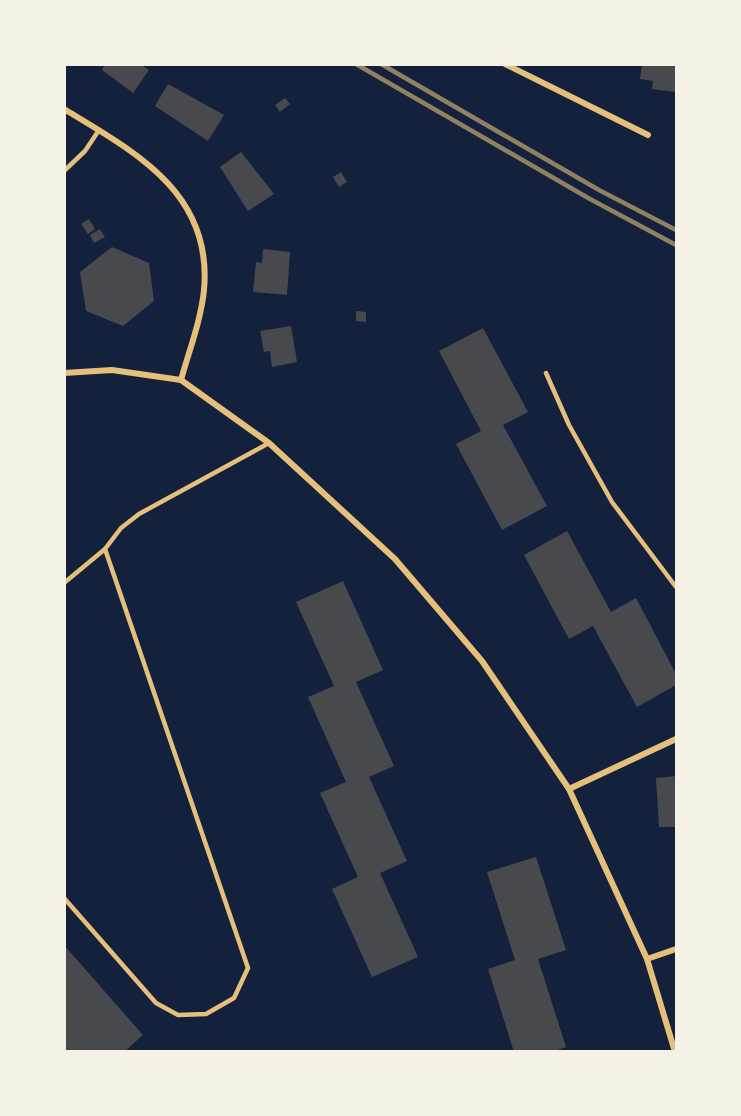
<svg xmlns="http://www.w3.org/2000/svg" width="741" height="1116" font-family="Lora,serif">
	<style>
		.building { fill: #48494c }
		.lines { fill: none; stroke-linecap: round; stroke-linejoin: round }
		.service { stroke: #e5c07b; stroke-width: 4.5 }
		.minor { stroke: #e5c07b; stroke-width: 6 }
		.rail { stroke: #918062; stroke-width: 4.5 }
	</style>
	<rect width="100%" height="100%" fill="#14213d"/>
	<g class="building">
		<path d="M 105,64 L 140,64 L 149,70 L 133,93 L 102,70 Z"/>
		<path d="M 642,64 L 676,64 L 676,92 L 652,89 L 653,81 L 640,79 Z"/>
		<path d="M 168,84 L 224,115 L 208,141 L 155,106 Z"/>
		<path d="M 285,98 L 290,104 L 280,112 L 275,105 Z"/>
		<path d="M 241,152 L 274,194 L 248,211 L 220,167 Z"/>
		<path d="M 341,172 L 347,182 L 339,187 L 333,177 Z"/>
		<path d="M 89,219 L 95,229 L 88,234 L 81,224 Z"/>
		<path d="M 100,229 L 105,237 L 94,243 L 90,235 Z"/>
		<path d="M 112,247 L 149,263 L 154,301 L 123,326 L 86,311 L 80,272 Z"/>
		<path d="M 263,249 L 290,252 L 287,295 L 253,292 L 256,262 L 262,263 Z"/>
		<path d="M 356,311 L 366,312 L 366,322 L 356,321 Z"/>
		<path d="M 291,326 L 297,362 L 272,367 L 270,351 L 264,352 L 260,331 Z"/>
		<path d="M 483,328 L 528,412 L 503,425 L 547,506 L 502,530 L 456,444 L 481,431 L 439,351 Z"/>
		<path d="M 567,531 L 611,612 L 636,598 L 676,674 L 676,685 L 637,707 L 593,626 L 569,639 L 524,555 Z"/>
		<path d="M 343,581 L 383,670 L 356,682 L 394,766 L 369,777 L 407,861 L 380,873 L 418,957 L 372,977 L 332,889 L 358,877 L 320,793 L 346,782 L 308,697 L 334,686 L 296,602 Z"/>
		<path d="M 676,776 L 676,827 L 659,827 L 656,778 Z"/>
		<path d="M 536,857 L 566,950 L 538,959 L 566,1047 L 551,1052 L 514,1052 L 488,969 L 515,960 L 487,872 Z"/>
		<path d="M 64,945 L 143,1035 L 124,1052 L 64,1052 Z"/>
	</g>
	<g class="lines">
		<g class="service">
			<path d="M 64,171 L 85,151 L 99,130"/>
			<path d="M 546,373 L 569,425 L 612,502 L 676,587"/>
			<path d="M 64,583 L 105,549"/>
			<path d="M 64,898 L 156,1003 L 178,1015 L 206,1014 L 234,998 L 248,968 L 105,549 L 121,528 L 139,514 L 269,443"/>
		</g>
		<g class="minor">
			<path d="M 505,64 L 648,135"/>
			<path d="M 64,109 C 135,152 213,193 204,290 C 201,320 189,351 181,380"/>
			<path d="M 64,373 L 112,370 L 181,380 L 269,443 L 395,559 L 482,661 L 569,789 L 647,959 L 675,1052"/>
			<path d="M 569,789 L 676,739"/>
			<path d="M 647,959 L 676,949"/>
		</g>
		<g class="rail">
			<path d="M 356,64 L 590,199 L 676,245"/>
			<path d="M 381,64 L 599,190 L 676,230"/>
		</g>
	</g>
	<rect width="741" height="1116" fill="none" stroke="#f6f1e7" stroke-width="132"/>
</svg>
